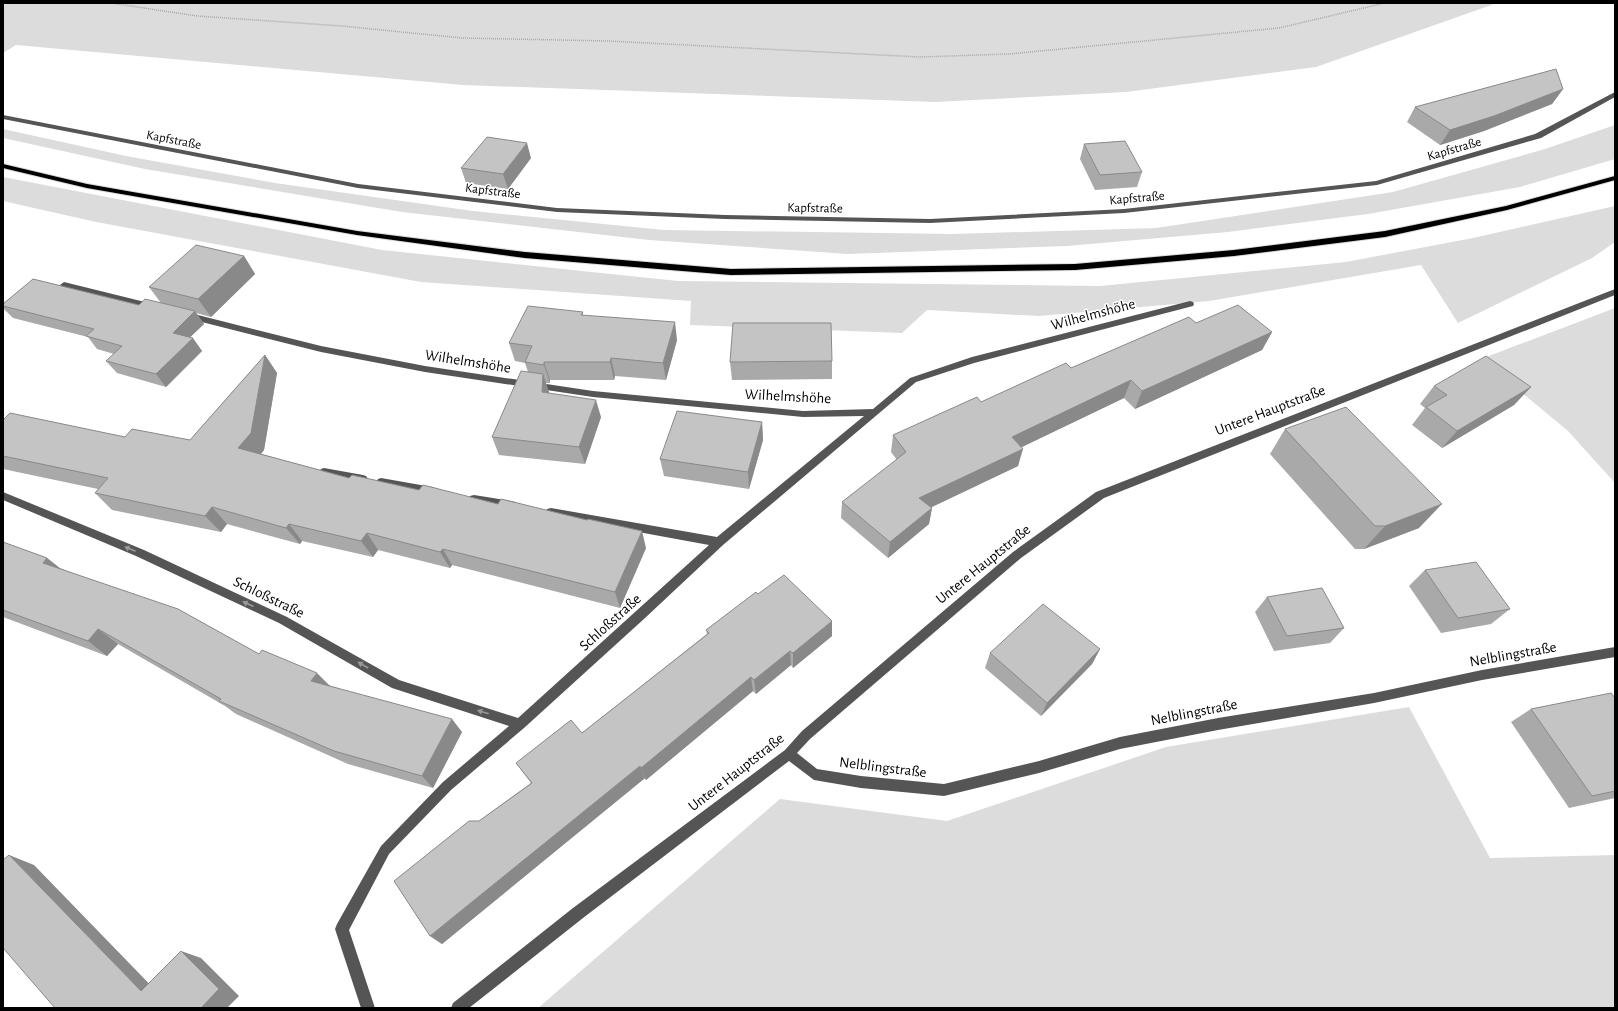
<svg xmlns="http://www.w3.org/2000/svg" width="1618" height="1011" font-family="'Alegreya Sans',sans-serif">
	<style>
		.green { fill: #dcdcdc }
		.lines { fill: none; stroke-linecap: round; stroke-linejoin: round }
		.major-casing { stroke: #dbdbdb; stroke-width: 2 }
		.path { stroke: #777; stroke-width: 1.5; stroke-dasharray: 0.5 1.5; stroke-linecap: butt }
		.minor { fill: #555; fill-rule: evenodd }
		.major { fill: #000; fill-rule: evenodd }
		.wall { fill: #a9a9a9 }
		.shaded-wall { fill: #898989 }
		.building { fill: #c4c4c4; stroke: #898989 }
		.oneway { fill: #999 }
		.labels { text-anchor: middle; stroke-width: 3; stroke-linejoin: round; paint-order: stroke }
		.far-street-label { font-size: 13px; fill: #000; stroke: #fff }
		.street-label { font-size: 15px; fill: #000; stroke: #fff }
	</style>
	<rect width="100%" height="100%" fill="#fff"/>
	<g class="green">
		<path d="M 3,3 L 1497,3 L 1316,67 L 1126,92 L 935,102 L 463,85 L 16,45 L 3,53 Z"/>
		<path d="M 1615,125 L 1615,159 L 1520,187 L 1368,214 L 1228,232 L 1067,246 L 848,254 L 649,240 L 402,212 L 145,169 L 3,138 L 3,129 L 126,156 L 275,183 L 473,211 L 664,230 L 953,234 L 1156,228 L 1393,192 L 1545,149 Z"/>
		<path d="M 3,177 L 382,250 L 678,281 L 1100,286 L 1346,262 L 1473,238 L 1615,206 L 1615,242 L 1592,258 L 1458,323 L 1421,265 L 1209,301 L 1039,316 L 927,310 L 902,333 L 690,325 L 691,301 L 421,282 L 96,222 L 3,201 Z"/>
		<path d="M 1615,308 L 1615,483 L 1568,431 L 1481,359 Z"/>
		<path d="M 1409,707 L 1490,858 L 1615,855 L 1615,1008 L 538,1008 L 780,799 L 947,821 L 1166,747 Z"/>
	</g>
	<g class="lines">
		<g class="major-casing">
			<path id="major" d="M 3,164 L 87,184 L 357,231 L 525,252 L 731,269 L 1075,264 L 1234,250 L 1385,231 L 1506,206 L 1615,176 L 1615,180 L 1507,210 L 1385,237 L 1234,256 L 1075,270 L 731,275 L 525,258 L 357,235 L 87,188 L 3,168 Z"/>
		</g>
		<path class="path" d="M 111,3 L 197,16 L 342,26 L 462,38 L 608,41 L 920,57 L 1009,54 L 1279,28 L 1385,3"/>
		<g class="minor">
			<path d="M 1615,92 L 1615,97 L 1541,138 L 1377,185 L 1124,213 L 930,223 L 725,219 L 557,212 L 358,188 L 3,119 L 3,115 L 358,184 L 557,208 L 725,215 L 930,219 L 1124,209 L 1376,181 L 1535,134 Z"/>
			<path d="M 64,282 L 153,304 L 157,307 L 153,310 L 61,287 L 60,285 Z"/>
			<path d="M 1615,289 L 1615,295 L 1104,498 L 1021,558 L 810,739 L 797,753 L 817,769 L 861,776 L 944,784 L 1039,761 L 1120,737 L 1218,718 L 1374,693 L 1482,670 L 1615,647 L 1615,657 L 1482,680 L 1374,703 L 1218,730 L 1120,749 L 1039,773 L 944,796 L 861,788 L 814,780 L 789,761 L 583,918 L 469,1008 L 451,1008 L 453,1003 L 573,908 L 785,750 L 802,731 L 1013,552 L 1096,492 Z"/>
			<path d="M 1190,301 L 1193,302 L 1194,304 L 1193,306 L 974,363 L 916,382 L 723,545 L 645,618 L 524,728 L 451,790 L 389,854 L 349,930 L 375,1008 L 361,1008 L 335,929 L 337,924 L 381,846 L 443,782 L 509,726 L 392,688 L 279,623 L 136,556 L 3,500 L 3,492 L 144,550 L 287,617 L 399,680 L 518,718 L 709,545 L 551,516 L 547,515 L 546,512 L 547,509 L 551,508 L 717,537 L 864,416 L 803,417 L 593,397 L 425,372 L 321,352 L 186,318 L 182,315 L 183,313 L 186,312 L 321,346 L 425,366 L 593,391 L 803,411 L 873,409 L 910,378 L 972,357 Z"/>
			<path d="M 324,468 L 363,475 L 366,476 L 368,479 L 366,482 L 363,483 L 324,476 L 321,475 L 319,472 L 321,469 Z"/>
			<path d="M 381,478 L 432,487 L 435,488 L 437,491 L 435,494 L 432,495 L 381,486 L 378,485 L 376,482 L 378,479 Z"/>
			<path d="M 474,495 L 511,501 L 515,502 L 516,505 L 515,508 L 511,509 L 474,503 L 470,502 L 469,499 L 470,496 Z"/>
		</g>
		<use href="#major" class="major"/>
	</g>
	<g class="wall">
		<path d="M 1563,89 L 1552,104 L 1484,131 L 1440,145 L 1407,122 L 1415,107 Z"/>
		<path d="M 1084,144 L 1142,172 L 1137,187 L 1095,190 L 1080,159 Z"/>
		<path d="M 531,158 L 508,189 L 466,183 L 461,168 Z"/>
		<path d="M 244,256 L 255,274 L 211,317 L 196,313 L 204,324 L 190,337 L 202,351 L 166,387 L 117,373 L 106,361 L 114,354 L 97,349 L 88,337 L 13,318 L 3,308 L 3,304 L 139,305 L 161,303 L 149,287 Z"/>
		<path d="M 583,312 L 583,315 L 677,340 L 666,380 L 615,376 L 614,380 L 550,380 L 550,383 L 546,383 L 549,393 L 601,417 L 585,464 L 499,455 L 492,437 L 528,372 L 525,363 L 515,361 L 509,343 Z"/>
		<path d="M 1272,332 L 1262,350 L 1135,409 L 1124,398 L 1022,447 L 1018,466 L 932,507 L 929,524 L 888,558 L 841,518 L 842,502 L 897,460 L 891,452 L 893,435 L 1071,368 Z"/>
		<path d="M 265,355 L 277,373 L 264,450 L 261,454 L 349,478 L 646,548 L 620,608 L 452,565 L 450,568 L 378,550 L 373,557 L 302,541 L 300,544 L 227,524 L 221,532 L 112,510 L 95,493 L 98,489 L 3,469 L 3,420 L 125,437 L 190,440 Z"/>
		<path d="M 832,361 L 832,379 L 732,380 L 730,362 Z"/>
		<path d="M 1434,386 L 1531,387 L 1514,405 L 1442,448 L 1412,425 L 1425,408 L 1420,404 Z"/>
		<path d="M 762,422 L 763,440 L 749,489 L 664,476 L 660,459 Z"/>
		<path d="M 1285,429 L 1419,528 L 1364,549 L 1355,549 L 1270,454 Z"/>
		<path d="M 3,542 L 47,558 L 60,568 L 259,654 L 331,686 L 462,732 L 433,788 L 348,764 L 236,714 L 225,706 L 118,644 L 107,656 L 3,617 Z"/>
		<path d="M 1425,570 L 1510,609 L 1491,624 L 1441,633 L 1409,586 Z"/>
		<path d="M 758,594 L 832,636 L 793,668 L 791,665 L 756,694 L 753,691 L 646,780 L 645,778 L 442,944 L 430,936 L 479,821 L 531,783 L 516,763 L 582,733 L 707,634 L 706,630 Z"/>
		<path d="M 1267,597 L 1344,628 L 1330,643 L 1274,651 L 1255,612 Z"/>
		<path d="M 1100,649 L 1092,664 L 1041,716 L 985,668 L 990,653 Z"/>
		<path d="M 1615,698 L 1615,798 L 1569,808 L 1511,722 L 1531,709 Z"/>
	</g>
	<g class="shaded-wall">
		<path d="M 1563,89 L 1552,104 L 1484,131 L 1440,145 L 1450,130 Z"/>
		<path d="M 527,143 L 531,158 L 508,189 L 503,174 Z"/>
		<path d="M 244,256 L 255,274 L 211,317 L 198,299 Z"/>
		<path d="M 195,311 L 204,324 L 182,345 L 173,333 Z"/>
		<path d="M 675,322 L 677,340 L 666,380 L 663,363 Z"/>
		<path d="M 1272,332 L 1262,350 L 1135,409 L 1142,391 Z"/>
		<path d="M 193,338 L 202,351 L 166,387 L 156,374 Z"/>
		<path d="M 265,355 L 277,373 L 264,450 L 252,465 L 238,448 Z"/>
		<path d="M 611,358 L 615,376 L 614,380 L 610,362 Z"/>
		<path d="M 544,362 L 550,380 L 550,383 L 544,365 Z"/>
		<path d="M 543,374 L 549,392 L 548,410 L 542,392 Z"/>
		<path d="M 1131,380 L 1124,398 L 1007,454 L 1012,437 Z"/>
		<path d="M 1531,387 L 1514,405 L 1442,448 L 1457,431 Z"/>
		<path d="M 596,400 L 601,417 L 585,464 L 579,447 Z"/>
		<path d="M 762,422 L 763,440 L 749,489 L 748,472 Z"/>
		<path d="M 1023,449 L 1018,466 L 917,514 L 919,498 Z"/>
		<path d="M 1442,504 L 1419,528 L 1364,549 L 1385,526 Z"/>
		<path d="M 212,507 L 227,524 L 221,532 L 205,516 Z"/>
		<path d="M 932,508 L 929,524 L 888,558 L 890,542 Z"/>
		<path d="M 289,524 L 302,541 L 300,544 L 286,528 Z"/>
		<path d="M 642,531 L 646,548 L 620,608 L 615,592 Z"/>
		<path d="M 367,533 L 378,550 L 373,557 L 361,541 Z"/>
		<path d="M 443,549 L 452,565 L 450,568 L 440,552 Z"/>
		<path d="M 47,558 L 67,574 L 43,563 Z"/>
		<path d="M 832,621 L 832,636 L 793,668 L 793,653 Z"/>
		<path d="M 98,629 L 118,644 L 107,656 L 88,641 Z"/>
		<path d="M 1100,649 L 1092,664 L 1041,716 L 1047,703 Z"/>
		<path d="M 790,651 L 791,665 L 756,694 L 754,680 Z"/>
		<path d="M 317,673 L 331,687 L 311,681 Z"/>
		<path d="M 751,677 L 753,691 L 646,780 L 641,768 Z"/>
		<path d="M 452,719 L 462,732 L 433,788 L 422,776 Z"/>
		<path d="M 640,766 L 645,778 L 442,944 L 430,936 Z"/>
		<path d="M 9,855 L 34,865 L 163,998 L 141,991 Z"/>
		<path d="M 181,951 L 201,958 L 239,996 L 227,1008 L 201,1008 Z"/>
	</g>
	<g class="building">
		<path d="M 1556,69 L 1563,89 L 1494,116 L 1450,130 L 1415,107 Z"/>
		<path d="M 487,137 L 527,143 L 503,174 L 461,168 Z"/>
		<path d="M 1125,141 L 1142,172 L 1100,175 L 1084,144 Z"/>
		<path d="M 196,245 L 244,256 L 198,299 L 149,287 Z"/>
		<path d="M 33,279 L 139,305 L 145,299 L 195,311 L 173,333 L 193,338 L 156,374 L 106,361 L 122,346 L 86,336 L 94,329 L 3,306 L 3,304 Z"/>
		<path d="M 1238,305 L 1272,332 L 1142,391 L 1131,380 L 1012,437 L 1023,449 L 919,498 L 932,508 L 890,542 L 842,502 L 906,452 L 893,435 L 977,397 L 981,402 L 1066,363 L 1071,368 L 1189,317 L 1196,323 Z"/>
		<path d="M 528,306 L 583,312 L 581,315 L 675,322 L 663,363 L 611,358 L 610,362 L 544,362 L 544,365 L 525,362 L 532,346 L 509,343 Z"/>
		<path d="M 733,323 L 831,323 L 832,361 L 730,362 Z"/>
		<path d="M 265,355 L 251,433 L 238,448 L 349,478 L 352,475 L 419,490 L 423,485 L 498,504 L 501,499 L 587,520 L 588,519 L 642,531 L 615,592 L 443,549 L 440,552 L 367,533 L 361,541 L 289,524 L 286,528 L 212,507 L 205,516 L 95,493 L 108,478 L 3,456 L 3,420 L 10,413 L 125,437 L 132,429 L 190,440 Z"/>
		<path d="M 1486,356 L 1531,387 L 1457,431 L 1426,407 L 1447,395 L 1434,386 Z"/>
		<path d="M 521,371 L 543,374 L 542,392 L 596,400 L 579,447 L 492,437 Z"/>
		<path d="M 1346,407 L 1442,504 L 1385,526 L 1375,526 L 1285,429 Z"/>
		<path d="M 677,411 L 762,422 L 748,472 L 660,459 Z"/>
		<path d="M 3,542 L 47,558 L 43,563 L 178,609 L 259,654 L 262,650 L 317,673 L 311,681 L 452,719 L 422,776 L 334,751 L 219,701 L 221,699 L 98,629 L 88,641 L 3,610 Z"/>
		<path d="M 1476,562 L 1510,609 L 1458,618 L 1425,570 Z"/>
		<path d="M 784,575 L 832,621 L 793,653 L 790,651 L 754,680 L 751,677 L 641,768 L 640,766 L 430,936 L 394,881 L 469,821 L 479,821 L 532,783 L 516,763 L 571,720 L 582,733 L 709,633 L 706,630 L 756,592 L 758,594 Z"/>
		<path d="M 1322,588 L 1344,628 L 1287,636 L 1267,597 Z"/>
		<path d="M 1043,604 L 1100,649 L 1047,703 L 990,653 Z"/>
		<path d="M 1611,693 L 1615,698 L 1615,791 L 1592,796 L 1531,709 Z"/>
		<path d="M 9,855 L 141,991 L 181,951 L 219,989 L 201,1008 L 55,1008 L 3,948 L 3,860 Z"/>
	</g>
	<defs><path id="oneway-solid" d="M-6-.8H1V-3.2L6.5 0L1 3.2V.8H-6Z"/></defs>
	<g class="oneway">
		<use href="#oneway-solid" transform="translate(130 549) rotate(-157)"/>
		<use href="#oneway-solid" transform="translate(248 604) rotate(-155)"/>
		<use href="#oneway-solid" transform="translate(363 665) rotate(-150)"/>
		<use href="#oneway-solid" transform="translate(483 712) rotate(-162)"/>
	</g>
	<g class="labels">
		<g class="far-street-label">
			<text transform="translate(174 139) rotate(11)" y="5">Kapfstraße</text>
			<text transform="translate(1454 148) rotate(-16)" y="5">Kapfstraße</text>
			<text transform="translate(493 190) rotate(7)" y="5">Kapfstraße</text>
			<text transform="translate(1137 197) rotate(-5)" y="5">Kapfstraße</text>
			<text transform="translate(815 207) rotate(1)" y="5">Kapfstraße</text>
		</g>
		<g class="street-label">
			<text transform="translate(1093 314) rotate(-15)" y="5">Wilhelmshöhe</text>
			<text transform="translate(468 361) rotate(9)" y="5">Wilhelmshöhe</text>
			<text transform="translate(788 396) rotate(3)" y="5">Wilhelmshöhe</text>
			<text transform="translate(1270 410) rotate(-21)" y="5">Untere Hauptstraße</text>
			<text transform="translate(983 564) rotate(-39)" y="5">Untere Hauptstraße</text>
			<text transform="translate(269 597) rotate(26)" y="5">Schloßstraße</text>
			<text transform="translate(610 622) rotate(-42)" y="5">Schloßstraße</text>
			<text transform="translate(1513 654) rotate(-10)" y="5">Nelblingstraße</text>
			<text transform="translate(1194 712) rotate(-11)" y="5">Nelblingstraße</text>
			<text transform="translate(883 767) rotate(7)" y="5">Nelblingstraße</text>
			<text transform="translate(736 772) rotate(-38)" y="5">Untere Hauptstraße</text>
		</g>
	</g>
	<rect width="1618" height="1011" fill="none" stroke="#000000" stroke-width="8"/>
</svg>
